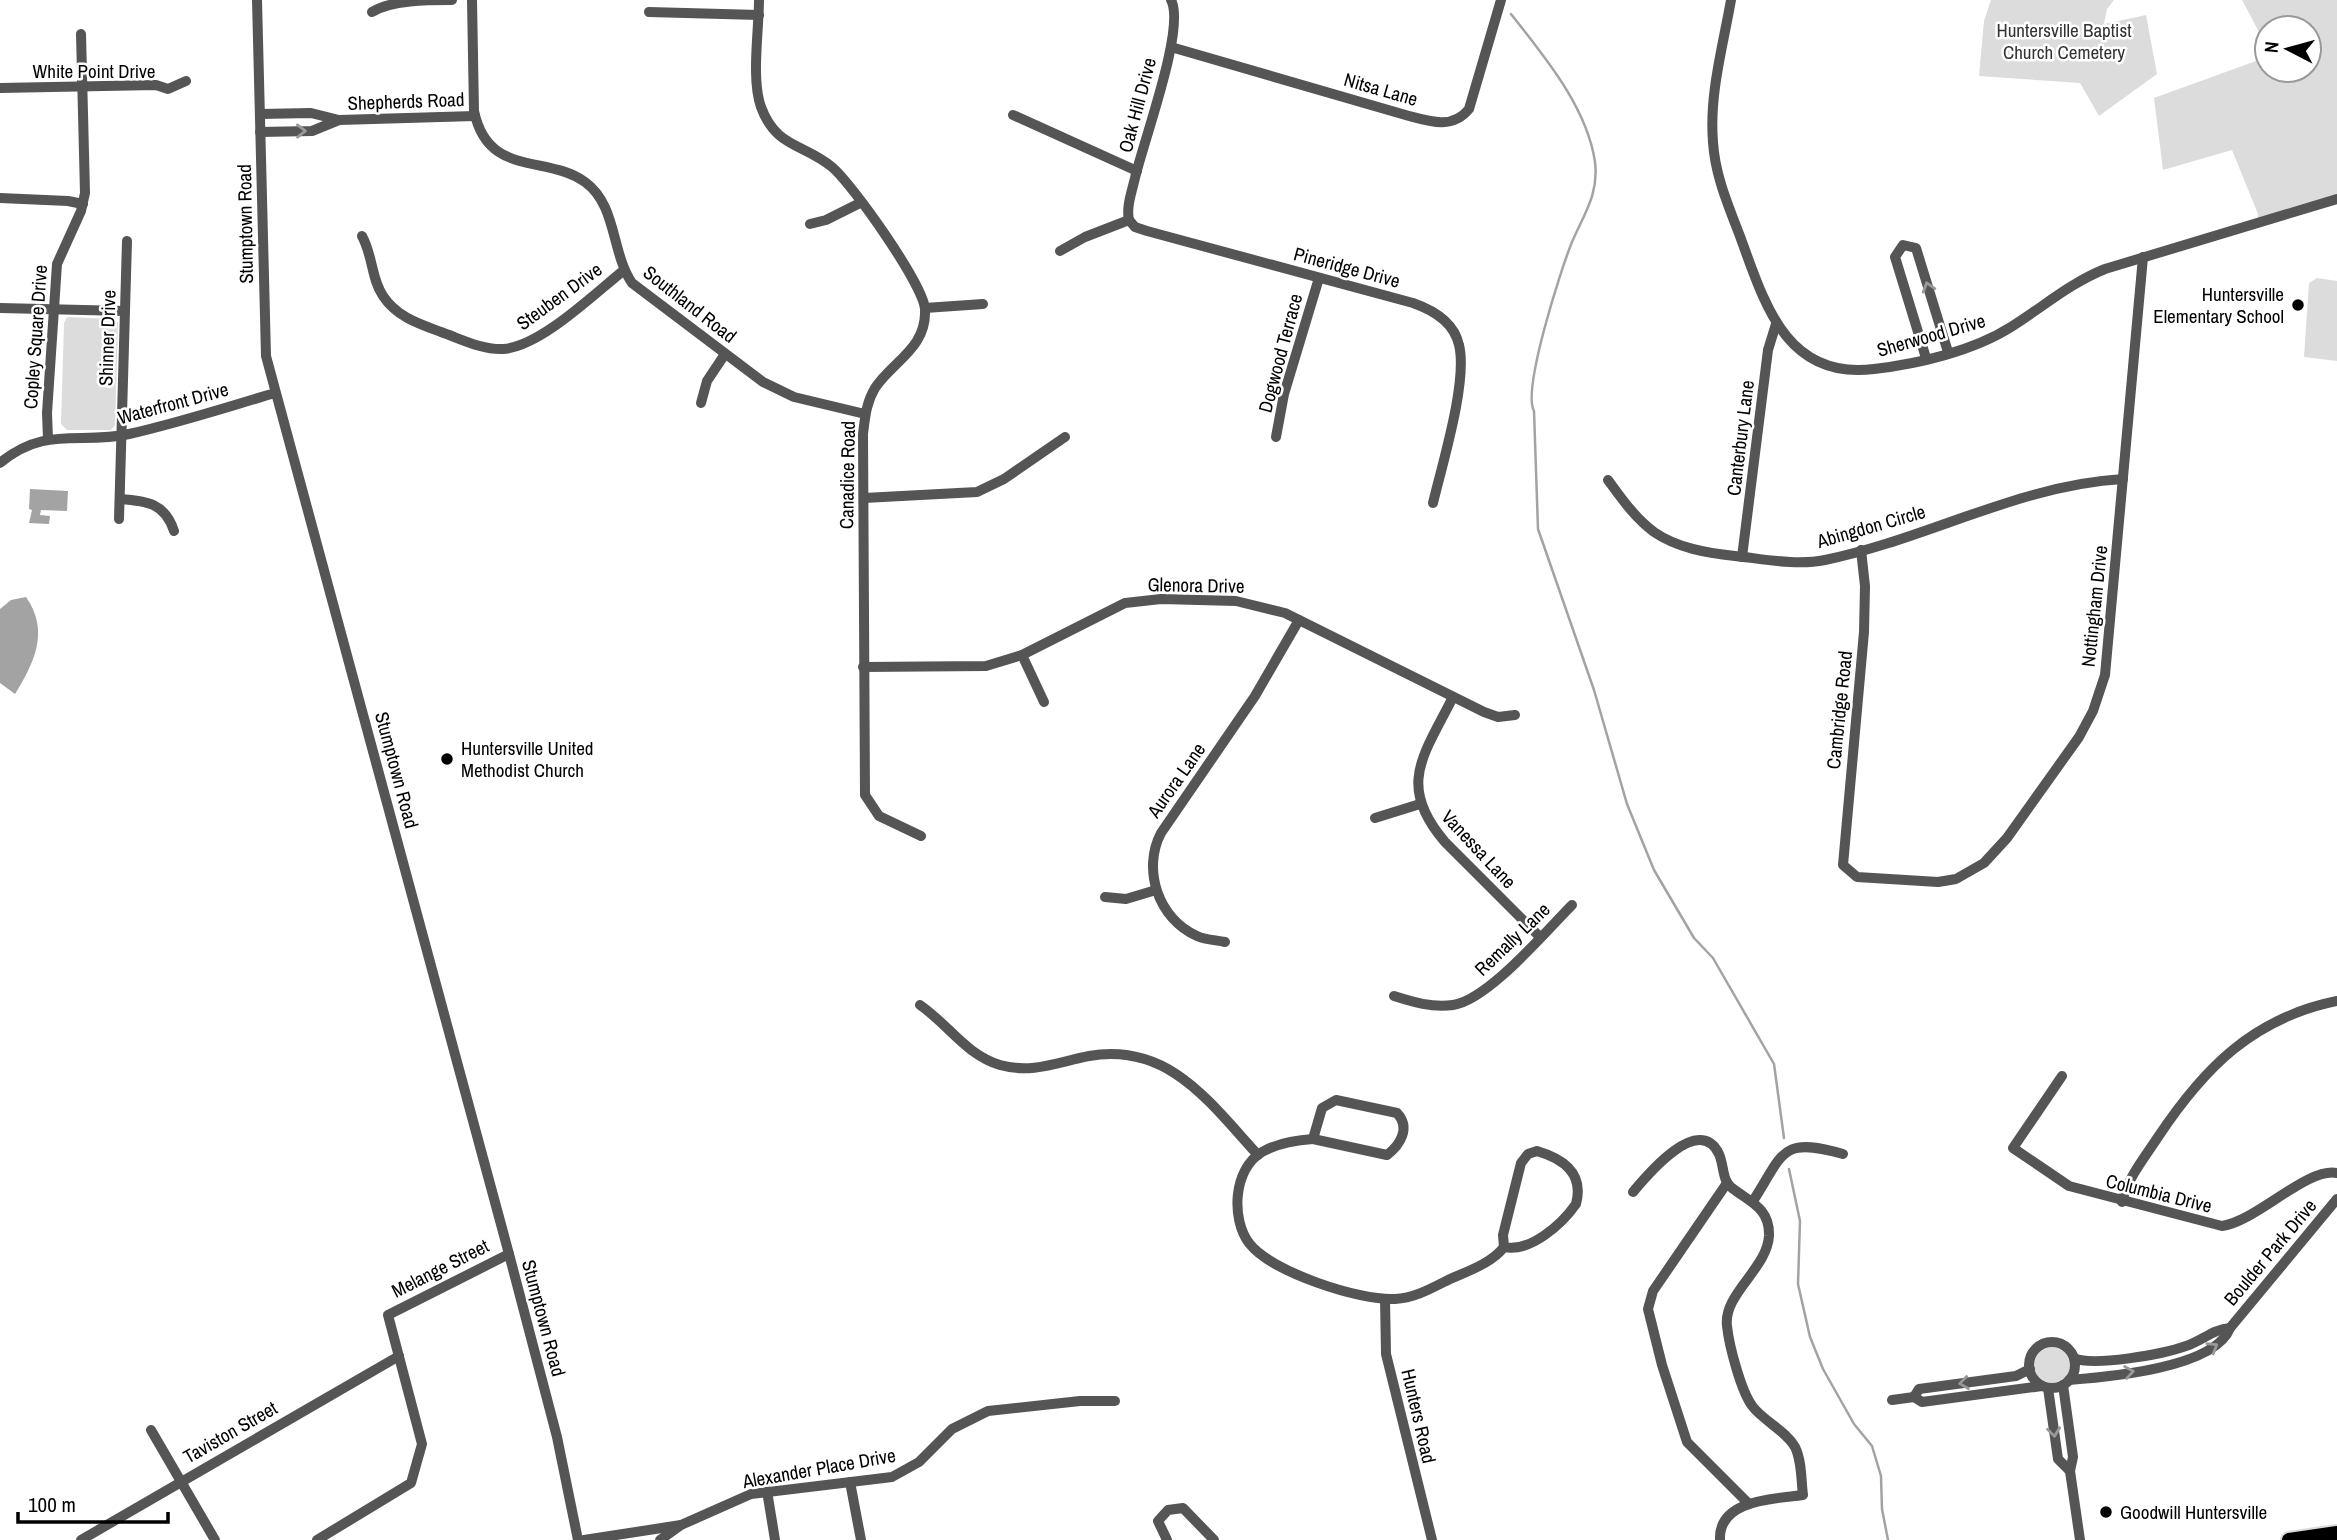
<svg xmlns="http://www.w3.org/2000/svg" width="2337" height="1540" font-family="'Archivo Narrow',sans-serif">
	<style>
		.green { fill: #dcdcdc }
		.water { fill: #a3a3a3 }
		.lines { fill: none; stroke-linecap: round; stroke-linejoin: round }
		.stream { stroke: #a3a3a3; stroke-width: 2.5 }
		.major-casing { stroke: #dbdbdb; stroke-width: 18 }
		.minor { stroke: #555; stroke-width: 10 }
		.major { stroke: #000; stroke-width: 14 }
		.oneway { stroke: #999 }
		.poi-dot { fill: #000; stroke: #fff; stroke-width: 2.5 }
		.labels { text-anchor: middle; stroke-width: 5; stroke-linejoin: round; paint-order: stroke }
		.park-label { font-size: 19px; fill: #333; stroke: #fff }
		.street-label { font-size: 19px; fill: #000; stroke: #fff }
		.poi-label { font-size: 19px; fill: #000; stroke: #fff; text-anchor: start }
	</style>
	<rect width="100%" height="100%" fill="#fff"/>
	<g class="green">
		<path d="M 1991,0 L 2114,0 L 2107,9 L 2104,24 L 2146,15 L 2157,74 L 2099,116 L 2080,83 L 1979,76 L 1984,21 Z"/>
		<path d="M 2242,0 L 2337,0 L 2337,199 L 2257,223 L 2258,214 L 2232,150 L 2163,170 L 2154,98 L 2267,57 L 2267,70 L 2309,70 L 2309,28 L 2267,28 L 2267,47 Z"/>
		<path d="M 2317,278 L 2337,281 L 2337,361 L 2304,357 L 2309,283 Z"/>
		<path d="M 67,317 L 114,319 L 118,322 L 115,425 L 111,430 L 67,430 L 61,424 L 64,323 Z"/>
		<circle cx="2052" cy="1365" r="23"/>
	</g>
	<g class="water">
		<path d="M 30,489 L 68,491 L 67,511 L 41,510 L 40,515 L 50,516 L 49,524 L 29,523 L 32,510 L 29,509 Z"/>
		<path d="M 26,597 C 50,631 34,663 15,694 L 0,683 L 0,609 L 11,600 Z"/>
	</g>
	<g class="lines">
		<g class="stream">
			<path d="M 1511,14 C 1544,56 1587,107 1595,162 C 1599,194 1584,214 1572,242 C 1561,269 1522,390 1534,411 L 1538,529 L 1594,690 L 1627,804 L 1654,870 L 1694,938 L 1713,958 L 1774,1064 L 1784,1138"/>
			<path d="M 1789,1169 L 1800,1221 L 1798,1284 L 1810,1337 L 1823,1369 L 1854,1424 L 1872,1446 L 1881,1476 L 1882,1509 L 1888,1540"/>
		</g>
		<g class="major-casing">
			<path id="major" d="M 2289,1540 L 2337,1533"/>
		</g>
		<g class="minor">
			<path d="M 257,0 L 266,356 L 509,1254 L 557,1437 L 578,1540"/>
			<path d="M 472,0 L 474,111 C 488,178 546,154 585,182 C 617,205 611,252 632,283 L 763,382 L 794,397 L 865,414"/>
			<path d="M 759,0 C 759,30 751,79 761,107 C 776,148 803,143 832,167 C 853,185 923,284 925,309 C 927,348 893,361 875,388 C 866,403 865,418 863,434 L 865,795 L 879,816 L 921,836"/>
			<path d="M 1731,0 C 1723,46 1709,95 1713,142 C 1715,176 1729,207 1741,239 C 1765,305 1787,380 1874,369 C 1918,364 1973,351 2011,327 C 2043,307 2070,283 2105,269 L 2337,199"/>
			<path d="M 372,12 C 391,0 428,0 452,0"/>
			<path d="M 649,12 L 759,15"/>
			<path d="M 1171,47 L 1409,116 C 1431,122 1453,129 1469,109 L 1501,0"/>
			<path d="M 0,88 L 156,85 L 168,89 L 186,81"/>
			<path d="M 260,114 L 311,113 L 339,120 L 475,116"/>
			<path d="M 1013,115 L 1137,171"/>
			<path d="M 260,132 L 312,131 L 339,120"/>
			<path d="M 0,198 L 68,201 L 83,204"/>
			<path d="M 1129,220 L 1135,227 L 1147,231 L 1413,303 C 1433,310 1454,322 1459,345 C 1468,381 1442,465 1433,503"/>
			<path d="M 1129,220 C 1126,207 1132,191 1135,178 C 1143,142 1186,28 1171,0"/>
			<path d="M 810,224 L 826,220 L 860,203"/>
			<path d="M 362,236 C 373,256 371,278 383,296 C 397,317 419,324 441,332 C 461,339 482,350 503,349 C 540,347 594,294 623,271"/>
			<path d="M 1060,251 L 1085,237 L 1129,220"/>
			<path d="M 0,308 L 125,311"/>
			<path d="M 925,308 L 983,304"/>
			<path d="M 1926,358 L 1895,257 L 1903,245 L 1916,248 L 1948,352"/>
			<path d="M 701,403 L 707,381 L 725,354"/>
			<path d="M 1276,437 L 1284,394 L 1319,278"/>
			<path d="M 48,439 L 47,413 L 57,264 L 81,211 L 85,193 L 81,34"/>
			<path d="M 0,463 C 46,425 80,445 129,434 C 178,423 227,407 275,393"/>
			<path d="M 1608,480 C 1622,499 1635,518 1654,532 C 1677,548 1707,553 1735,556 C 1764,559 1796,566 1825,560 C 1927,539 2019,485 2123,479"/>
			<path d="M 864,498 L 977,492 L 1004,479 L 1065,437"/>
			<path d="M 120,499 C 147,501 165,503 174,531"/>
			<path d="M 119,519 L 127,241"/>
			<path d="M 1861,550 L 1865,586 L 1864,632 L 1843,865 L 1857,877 L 1938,882 L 1956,879 L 1984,863 L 2007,838 L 2079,737 L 2093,711 L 2105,675 L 2143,257"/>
			<path d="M 1742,557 L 1768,350 L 1776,324"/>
			<path d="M 1022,655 L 1044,702"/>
			<path d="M 863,667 L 986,666 L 1022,655 L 1125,603 L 1161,599 L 1236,601 L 1285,613 L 1484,712 L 1498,717 L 1515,715"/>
			<path d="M 1453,697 C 1424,755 1396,785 1445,842 L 1540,937"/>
			<path d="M 1375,818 L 1420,804"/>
			<path d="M 1105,897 L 1126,899 L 1156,890"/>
			<path d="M 1225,942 C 1216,940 1206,940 1197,936 C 1158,919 1142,869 1161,833 L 1255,696 L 1299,620"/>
			<path d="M 1394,996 C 1413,1002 1432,1008 1453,1005 C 1488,1000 1546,931 1572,905"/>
			<path d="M 920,1005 C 949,1025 965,1054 1000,1065 C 1032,1074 1058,1062 1089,1056 C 1169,1042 1210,1103 1258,1155"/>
			<path d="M 2062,1076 L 2013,1148 L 2069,1186 L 2222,1226 C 2257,1221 2307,1167 2337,1173"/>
			<path d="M 1336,1100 L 1397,1113 C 1411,1128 1400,1145 1387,1155 L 1313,1139 L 1322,1108 Z"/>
			<path d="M 1313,1139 C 1297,1140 1276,1144 1262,1152 C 1233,1169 1231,1219 1249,1243 C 1271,1272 1360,1301 1395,1299 C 1415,1298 1432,1288 1450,1279 C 1468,1271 1492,1263 1504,1247"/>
			<path d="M 1537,1151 C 1564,1159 1584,1174 1576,1204 C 1562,1224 1530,1253 1504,1247 L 1503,1235 L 1521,1163 L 1528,1154 Z"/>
			<path d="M 1727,1183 L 1653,1291 L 1648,1309 L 1662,1365 L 1687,1442 L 1749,1504"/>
			<path d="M 1633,1192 C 1648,1174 1699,1113 1719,1154 C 1724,1165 1722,1181 1732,1188 C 1750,1202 1770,1208 1769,1236 C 1767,1269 1723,1294 1727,1326 C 1729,1345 1741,1392 1753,1407 C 1764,1421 1786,1431 1795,1447 C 1802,1461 1801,1480 1803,1495 C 1775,1499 1718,1499 1720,1540"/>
			<path d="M 1753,1201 C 1784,1153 1780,1136 1843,1154"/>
			<path d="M 2122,1202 C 2128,1177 2145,1157 2158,1137 C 2204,1068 2253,1018 2337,1001"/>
			<path d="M 1385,1299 L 1386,1354 L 1432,1540"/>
			<circle cx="2052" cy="1365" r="23"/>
			<path d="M 2074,1358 C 2093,1367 2164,1354 2186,1346 C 2202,1341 2213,1329 2230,1328"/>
			<path d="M 2030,1369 L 2016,1376 L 1919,1389 L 1914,1397 L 1922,1402 L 2042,1386"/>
			<path d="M 2069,1380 C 2108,1377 2215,1368 2230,1328 L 2337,1199"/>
			<path d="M 2063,1385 L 2073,1457 L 2070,1471 L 2080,1540"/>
			<path d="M 2048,1388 L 2058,1459 L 2070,1471"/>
			<path d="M 1892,1400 L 1914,1397"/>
			<path d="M 151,1430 L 215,1540"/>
			<path d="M 850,1482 L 861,1540"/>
			<path d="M 767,1491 L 775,1540"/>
			<path d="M 81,1540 L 399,1356"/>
			<path d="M 317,1540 L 411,1483 L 422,1444 L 388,1315 L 509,1254"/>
			<path d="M 584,1540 L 681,1525"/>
			<path d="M 660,1540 L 681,1525 L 751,1494 L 892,1477 L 919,1462 L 952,1429 L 988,1411 L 1080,1401 L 1115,1401"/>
			<path d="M 1167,1540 L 1158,1521 L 1168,1510 L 1183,1508 L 1214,1540"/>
		</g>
		<use href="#major" class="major"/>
	</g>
	<defs><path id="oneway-chevron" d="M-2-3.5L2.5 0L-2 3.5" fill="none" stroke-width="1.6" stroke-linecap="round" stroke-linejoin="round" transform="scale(1.75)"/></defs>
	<g class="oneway">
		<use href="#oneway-chevron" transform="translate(301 131) rotate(-1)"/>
		<use href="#oneway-chevron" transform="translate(1928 287) rotate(-107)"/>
		<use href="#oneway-chevron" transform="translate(2213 1347) rotate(-31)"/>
		<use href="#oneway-chevron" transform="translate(2129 1372) rotate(-9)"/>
		<use href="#oneway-chevron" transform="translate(1964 1383) rotate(172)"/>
		<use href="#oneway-chevron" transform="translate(2054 1432) rotate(83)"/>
	</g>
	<g class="poi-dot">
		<circle cx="2298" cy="305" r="7"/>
		<circle cx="447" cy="759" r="7"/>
		<circle cx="2106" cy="1512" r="7"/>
	</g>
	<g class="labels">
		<g class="park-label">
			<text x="2064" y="37">Huntersville Baptist<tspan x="2064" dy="22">Church Cemetery</tspan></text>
		</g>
		<g class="street-label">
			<text x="94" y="78">White Point Drive</text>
			<text transform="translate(1381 89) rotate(16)" y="7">Nitsa Lane</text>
			<text transform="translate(406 101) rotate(-2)" y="7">Shepherds Road</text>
			<text transform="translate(1137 105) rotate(-75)" y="7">Oak Hill Drive</text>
			<text transform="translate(245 224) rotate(-91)" y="7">Stumptown Road</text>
			<text transform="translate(1347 267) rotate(15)" y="7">Pineridge Drive</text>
			<text transform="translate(559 296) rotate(-36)" y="7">Steuben Drive</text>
			<text transform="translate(690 304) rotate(38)" y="7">Southland Road</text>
			<text transform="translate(1931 335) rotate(-16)" y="7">Sherwood Drive</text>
			<text transform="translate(35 337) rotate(-86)" y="7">Copley Square Drive</text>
			<text transform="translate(107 338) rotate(-88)" y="7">Shinner Drive</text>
			<text transform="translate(1280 353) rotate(-75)" y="7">Dogwood Terrace</text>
			<text transform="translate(173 403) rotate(-15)" y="7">Waterfront Drive</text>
			<text transform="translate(1740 438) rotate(-83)" y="7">Canterbury Lane</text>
			<text transform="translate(847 475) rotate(-89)" y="7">Canadice Road</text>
			<text transform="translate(1871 526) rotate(-16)" y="7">Abingdon Circle</text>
			<text transform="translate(1196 585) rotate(1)" y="7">Glenora Drive</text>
			<text transform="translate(2094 606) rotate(-84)" y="7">Nottingham Drive</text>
			<text transform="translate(1839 710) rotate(-84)" y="7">Cambridge Road</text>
			<text transform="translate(397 770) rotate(75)" y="7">Stumptown Road</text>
			<text transform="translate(1176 780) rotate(-55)" y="7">Aurora Lane</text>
			<text transform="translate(1479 849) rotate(47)" y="7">Vanessa Lane</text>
			<text transform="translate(1512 939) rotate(-44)" y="7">Remally Lane</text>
			<text transform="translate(2159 1193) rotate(14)" y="7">Columbia Drive</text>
			<text transform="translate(2270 1252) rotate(-50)" y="7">Boulder Park Drive</text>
			<text transform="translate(440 1268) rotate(-27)" y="7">Melange Street</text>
			<text transform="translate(544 1318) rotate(75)" y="7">Stumptown Road</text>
			<text transform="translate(1419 1416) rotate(77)" y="7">Hunters Road</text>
			<text transform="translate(230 1432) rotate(-30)" y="7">Taviston Street</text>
			<text transform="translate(819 1468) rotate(-10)" y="7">Alexander Place Drive</text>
		</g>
		<g class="poi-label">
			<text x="2284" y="301" text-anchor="end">Huntersville<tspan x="2284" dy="22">Elementary School</tspan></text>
			<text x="461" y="755">Huntersville United<tspan x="461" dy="22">Methodist Church</tspan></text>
			<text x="2120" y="1519">Goodwill Huntersville</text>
		</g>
	</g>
	<g transform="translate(2288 49) rotate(276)"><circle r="33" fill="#ffffff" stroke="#999999" stroke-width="2"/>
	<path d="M0-5L12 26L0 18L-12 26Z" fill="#000000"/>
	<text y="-10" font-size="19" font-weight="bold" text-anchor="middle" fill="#000000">N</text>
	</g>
	<path d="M18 1512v10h150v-10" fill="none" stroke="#000000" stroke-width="3.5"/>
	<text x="28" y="1512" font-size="21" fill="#000000" stroke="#ffffff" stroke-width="5" paint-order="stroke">100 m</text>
</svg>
